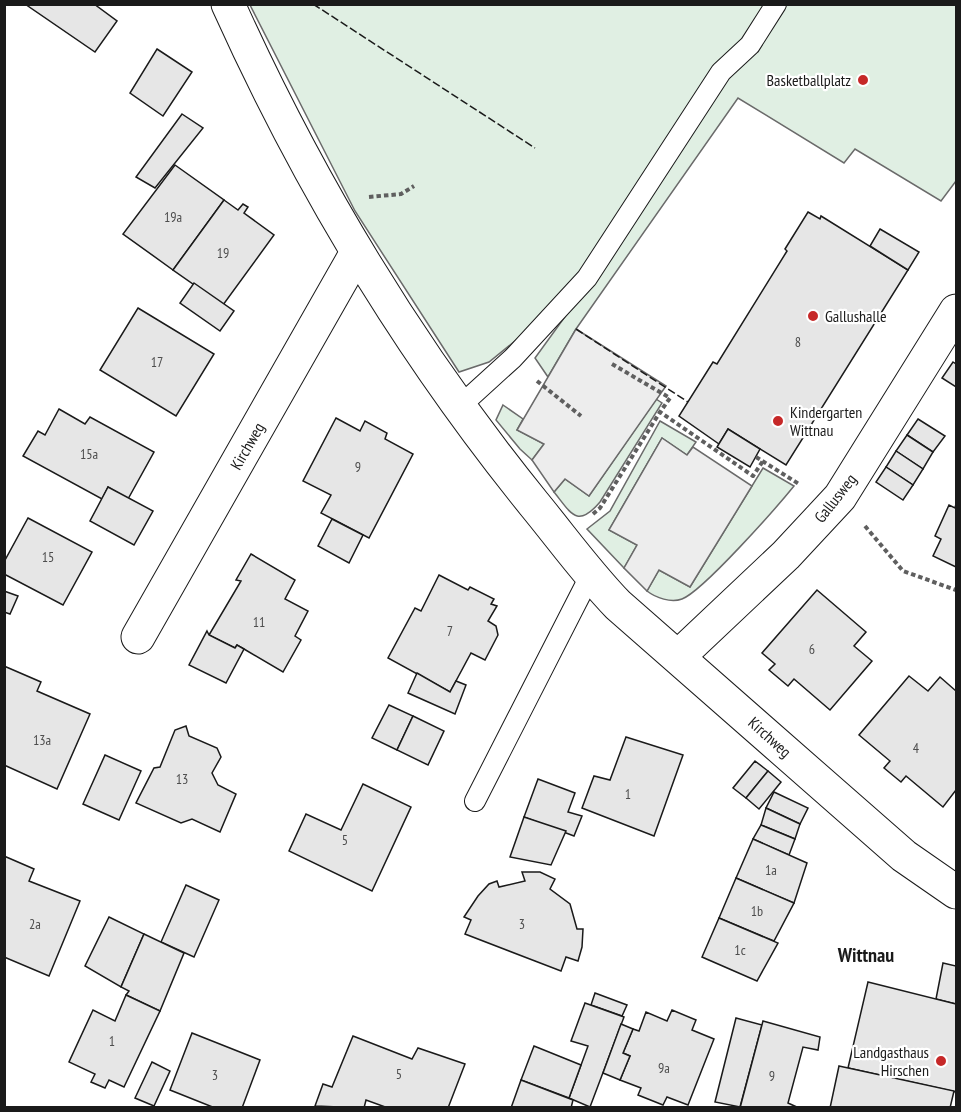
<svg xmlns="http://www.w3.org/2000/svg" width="961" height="1112" font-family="'PT Sans Narrow',sans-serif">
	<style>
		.green { fill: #e0efe3; stroke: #6a6a6a; stroke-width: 1.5 }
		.parking { fill: #ededed; stroke: #6a6a6a; stroke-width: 1.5 }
		.building { fill: #e6e6e6; stroke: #1a1a1a; stroke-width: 1.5 }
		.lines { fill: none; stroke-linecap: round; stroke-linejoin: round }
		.service-casing { stroke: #1a1a1a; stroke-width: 22 }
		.minor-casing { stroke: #1a1a1a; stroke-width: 35 }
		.path { stroke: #5f5f5f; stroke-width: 4; stroke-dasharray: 4.5 3; stroke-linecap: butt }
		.service { stroke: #fff; stroke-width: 20 }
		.minor { stroke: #fff; stroke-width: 33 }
		.fence { stroke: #1a1a1a; stroke-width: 1.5; stroke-dasharray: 8 3; stroke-linecap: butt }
		.poi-dot { fill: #c62828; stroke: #fff; stroke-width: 2 }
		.labels { text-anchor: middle; stroke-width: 4.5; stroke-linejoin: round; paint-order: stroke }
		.number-label { font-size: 14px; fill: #4d4d4d }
		.poi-label { font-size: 16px; fill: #1a1a1a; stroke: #fff; text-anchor: end }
		.street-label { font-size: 16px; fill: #1a1a1a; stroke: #fff }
		.quarter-label { font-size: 20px; font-weight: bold; fill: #1a1a1a; stroke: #fff }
	</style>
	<rect width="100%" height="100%" fill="#fff"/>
	<g class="green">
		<path d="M 250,5 L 956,5 L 956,181 L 941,201 L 855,149 L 844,163 L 738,98 L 576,329 L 548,377 L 535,358 L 593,278 L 489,362 L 459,372 L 355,211 Z"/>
		<path d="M 656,399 L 662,403 L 600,502 C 577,529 571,513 554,492 L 565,479 L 589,496 Z"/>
		<path d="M 503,405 L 523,419 L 517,430 L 544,444 L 532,460 L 520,449 L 496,420 Z"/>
		<path d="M 660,421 L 696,442 L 687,455 L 662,438 L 609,530 L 637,545 L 624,568 L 587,529 L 610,511 Z"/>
		<path d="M 763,468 L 794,486 C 777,507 703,591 682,599 C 671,603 656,598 647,591 L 659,570 L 690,587 Z"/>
	</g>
	<g class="parking">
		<path d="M 576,329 L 666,386 L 589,496 L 565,479 L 554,492 L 532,460 L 544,444 L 517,430 Z"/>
		<path d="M 662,438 L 687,455 L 693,447 L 752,486 L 690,587 L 659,570 L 647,591 L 624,568 L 637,545 L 609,530 Z"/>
	</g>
	<g class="building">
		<path d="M 25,4 L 94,4 L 117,21 L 95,52 Z"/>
		<path d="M 157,49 L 192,72 L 163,116 L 130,93 Z"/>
		<path d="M 182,114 L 203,128 L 155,188 L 136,177 Z"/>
		<path d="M 175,165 L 224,200 L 173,270 L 123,234 Z"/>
		<path d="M 224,200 L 238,210 L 243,204 L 248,207 L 244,213 L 274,235 L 223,305 L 173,270 Z"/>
		<path d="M 808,212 L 820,219 L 821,216 L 908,270 L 786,465 L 728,429 L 719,444 L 679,416 L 713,362 L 717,364 L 787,251 L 785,249 Z"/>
		<path d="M 880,229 L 919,252 L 908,270 L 870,246 Z"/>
		<path d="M 194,283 L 234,311 L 220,331 L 180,303 Z"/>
		<path d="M 138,308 L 214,354 L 176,416 L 100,370 Z"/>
		<path d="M 953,362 L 956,364 L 956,387 L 942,378 Z"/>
		<path d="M 59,409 L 85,424 L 90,417 L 154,452 L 128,499 L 108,487 L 102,499 L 23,456 L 38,431 L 45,435 Z"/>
		<path d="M 336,418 L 360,431 L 365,421 L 387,433 L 385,439 L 413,454 L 369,538 L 321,513 L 331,495 L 303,481 Z"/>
		<path d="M 918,419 L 945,436 L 933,452 L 907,435 Z"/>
		<path d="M 728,429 L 760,449 L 750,467 L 717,447 Z"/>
		<path d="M 907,435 L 933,452 L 923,469 L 896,451 Z"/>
		<path d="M 896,451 L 923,469 L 913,485 L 886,467 Z"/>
		<path d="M 886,467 L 913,485 L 903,500 L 876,482 Z"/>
		<path d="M 108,487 L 153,511 L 134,545 L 90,521 Z"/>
		<path d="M 956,504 L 956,567 L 933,556 L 941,539 L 935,536 L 949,505 L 955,508 Z"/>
		<path d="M 28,518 L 92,552 L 63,605 L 4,574 L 4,562 Z"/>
		<path d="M 332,519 L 363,535 L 349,563 L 318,546 Z"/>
		<path d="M 251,554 L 295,580 L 285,599 L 308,611 L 295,636 L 301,640 L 283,672 L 244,649 L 237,645 L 235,648 L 209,635 L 241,581 L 236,580 Z"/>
		<path d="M 439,575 L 468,590 L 470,587 L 494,599 L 491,604 L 497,606 L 488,621 L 496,626 L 498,635 L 485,660 L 471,653 L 450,692 L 388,658 L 415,608 L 421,611 Z"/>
		<path d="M 817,590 L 866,632 L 854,646 L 872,661 L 830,710 L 794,679 L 788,686 L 769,670 L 775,664 L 762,653 Z"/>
		<path d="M 4,591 L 18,596 L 10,614 L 4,612 Z"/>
		<path d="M 207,631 L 209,635 L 235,648 L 237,645 L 244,649 L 226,683 L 189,665 Z"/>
		<path d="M 4,666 L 41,682 L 37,691 L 90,714 L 57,789 L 4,765 Z"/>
		<path d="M 417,673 L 450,692 L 456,681 L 466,685 L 455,714 L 408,693 Z"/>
		<path d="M 909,676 L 928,691 L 940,677 L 956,691 L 956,790 L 943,807 L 906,776 L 901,782 L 884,768 L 890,761 L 859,735 Z"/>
		<path d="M 389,705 L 413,716 L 397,750 L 372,738 Z"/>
		<path d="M 413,716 L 444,731 L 428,765 L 397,750 Z"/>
		<path d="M 186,726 L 189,736 L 217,748 L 221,757 L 212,773 L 218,785 L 236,794 L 220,832 L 192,819 L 181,823 L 136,803 L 154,768 L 160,767 L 175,730 Z"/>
		<path d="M 626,737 L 683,755 L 654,836 L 582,808 L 594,776 L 610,780 Z"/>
		<path d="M 105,755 L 141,771 L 119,820 L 83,804 Z"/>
		<path d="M 755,761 L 768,771 L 746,798 L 733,788 Z"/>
		<path d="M 768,771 L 781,782 L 759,809 L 746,798 Z"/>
		<path d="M 538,779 L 575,793 L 568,812 L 582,816 L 574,836 L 524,817 Z"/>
		<path d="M 363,784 L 411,807 L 372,891 L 289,851 L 306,814 L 341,830 Z"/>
		<path d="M 774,792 L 808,808 L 800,824 L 766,808 Z"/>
		<path d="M 766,808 L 800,824 L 795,839 L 761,825 Z"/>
		<path d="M 524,817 L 566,831 L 551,865 L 510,857 Z"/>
		<path d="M 761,825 L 795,839 L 789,855 L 753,839 Z"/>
		<path d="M 753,839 L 807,863 L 794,903 L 736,878 Z"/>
		<path d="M 4,856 L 34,869 L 29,881 L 80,901 L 49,976 L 4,957 Z"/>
		<path d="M 522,872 L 540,872 L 555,879 L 550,889 L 570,904 L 577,929 L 583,929 L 582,947 L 578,961 L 566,957 L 561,971 L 465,934 L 471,920 L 464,917 L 478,896 L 489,884 L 497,881 L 499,887 L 525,881 Z"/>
		<path d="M 736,878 L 794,903 L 774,941 L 719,918 Z"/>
		<path d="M 186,885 L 219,900 L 194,957 L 161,942 Z"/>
		<path d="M 109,917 L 144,934 L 121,987 L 85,966 Z"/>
		<path d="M 719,918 L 778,943 L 757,981 L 702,957 Z"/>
		<path d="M 144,934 L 184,953 L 160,1011 L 126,995 L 129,991 L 121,987 Z"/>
		<path d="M 943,963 L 956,966 L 956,1004 L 936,999 Z"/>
		<path d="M 868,982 L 956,1004 L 956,1092 L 848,1068 Z"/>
		<path d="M 595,993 L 627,1005 L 622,1016 L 591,1005 Z"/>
		<path d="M 126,995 L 160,1011 L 124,1087 L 109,1080 L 105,1088 L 91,1082 L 95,1074 L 69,1062 L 93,1010 L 115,1021 Z"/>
		<path d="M 585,1003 L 624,1017 L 590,1107 L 569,1098 L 588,1046 L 571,1041 Z"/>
		<path d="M 672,1010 L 696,1020 L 692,1030 L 714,1039 L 688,1105 L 667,1097 L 663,1105 L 638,1095 L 641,1088 L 620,1080 L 630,1056 L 623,1053 L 633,1029 L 639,1031 L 646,1012 L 667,1021 Z"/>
		<path d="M 736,1018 L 762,1025 L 740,1107 L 715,1102 Z"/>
		<path d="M 763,1021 L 820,1037 L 818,1050 L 803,1047 L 788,1103 L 799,1108 L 740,1108 Z"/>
		<path d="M 621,1024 L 633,1029 L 623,1053 L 630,1056 L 620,1080 L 603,1073 Z"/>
		<path d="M 192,1033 L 260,1060 L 242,1108 L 215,1108 L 170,1090 Z"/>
		<path d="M 353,1036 L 412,1059 L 418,1048 L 465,1064 L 448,1108 L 388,1108 L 366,1100 L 364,1108 L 315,1106 L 323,1084 L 332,1087 Z"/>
		<path d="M 534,1046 L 581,1065 L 569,1098 L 521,1080 Z"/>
		<path d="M 152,1062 L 170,1071 L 154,1106 L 135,1098 Z"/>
		<path d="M 839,1066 L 954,1091 L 950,1108 L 830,1108 Z"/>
		<path d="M 521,1080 L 573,1100 L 571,1108 L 511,1108 Z"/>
	</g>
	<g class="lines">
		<g class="service-casing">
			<g id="service">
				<path d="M 458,408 L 513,358 L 587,278 L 721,72 L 750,45 L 776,4"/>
				<path d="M 475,801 L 590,576"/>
			</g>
		</g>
		<g class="minor-casing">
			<g id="minor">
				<path d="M 228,4 C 309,184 410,351 534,504 C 562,538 587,573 618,605 L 904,856 L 956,892"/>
				<path d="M 138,637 L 356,254"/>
				<path d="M 679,656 L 786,555 L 840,497 L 956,311"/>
			</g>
		</g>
		<g class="path">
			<path d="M 369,197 L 401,194 L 414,186"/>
			<path d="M 612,364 L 670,398 L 660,412 L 753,476 L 763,461"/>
			<path d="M 537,381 L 581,416"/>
			<path d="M 756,457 L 799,484"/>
			<path d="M 593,514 L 600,508 L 660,412"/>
			<path d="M 865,526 L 903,571 L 956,590"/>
		</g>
		<use href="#service" class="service"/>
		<use href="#minor" class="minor"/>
		<g class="fence">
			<path d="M 313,4 L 535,148"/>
			<path d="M 576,329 L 688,402"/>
		</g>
	</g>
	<g class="poi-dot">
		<circle cx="863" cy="80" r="6"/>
		<circle cx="813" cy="316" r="6"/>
		<circle cx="778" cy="421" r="6"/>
		<circle cx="941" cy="1061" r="6"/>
	</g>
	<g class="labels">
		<g class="number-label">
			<text x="173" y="222">19a</text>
			<text x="223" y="258">19</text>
			<text x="798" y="347">8</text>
			<text x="157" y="367">17</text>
			<text x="89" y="459">15a</text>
			<text x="358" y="472">9</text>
			<text x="48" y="562">15</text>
			<text x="259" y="627">11</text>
			<text x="450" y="636">7</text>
			<text x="812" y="654">6</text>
			<text x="42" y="745">13a</text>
			<text x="916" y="753">4</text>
			<text x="182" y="784">13</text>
			<text x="628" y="799">1</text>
			<text x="345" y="845">5</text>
			<text x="771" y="875">1a</text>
			<text x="757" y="916">1b</text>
			<text x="35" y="929">2a</text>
			<text x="522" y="929">3</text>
			<text x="740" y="955">1c</text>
			<text x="112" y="1046">1</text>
			<text x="664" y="1073">9a</text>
			<text x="399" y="1079">5</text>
			<text x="215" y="1080">3</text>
			<text x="772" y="1081">9</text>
		</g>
		<g class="poi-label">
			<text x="851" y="86">Basketballplatz</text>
			<text x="825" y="322" text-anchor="start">Gallushalle</text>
			<text x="790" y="418" text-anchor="start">Kindergarten<tspan x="790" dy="18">Wittnau</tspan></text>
			<text x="929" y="1058">Landgasthaus<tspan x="929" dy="18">Hirschen</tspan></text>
		</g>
		<g class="street-label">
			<text transform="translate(247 446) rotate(-60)" y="6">Kirchweg</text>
			<text transform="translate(835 498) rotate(-52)" y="6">Gallusweg</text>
			<text transform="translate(770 737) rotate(42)" y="6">Kirchweg</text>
		</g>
		<g class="quarter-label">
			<text x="866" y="962">Wittnau</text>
		</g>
	</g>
	<rect width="961" height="1112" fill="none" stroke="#1a1a1a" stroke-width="12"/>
</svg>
